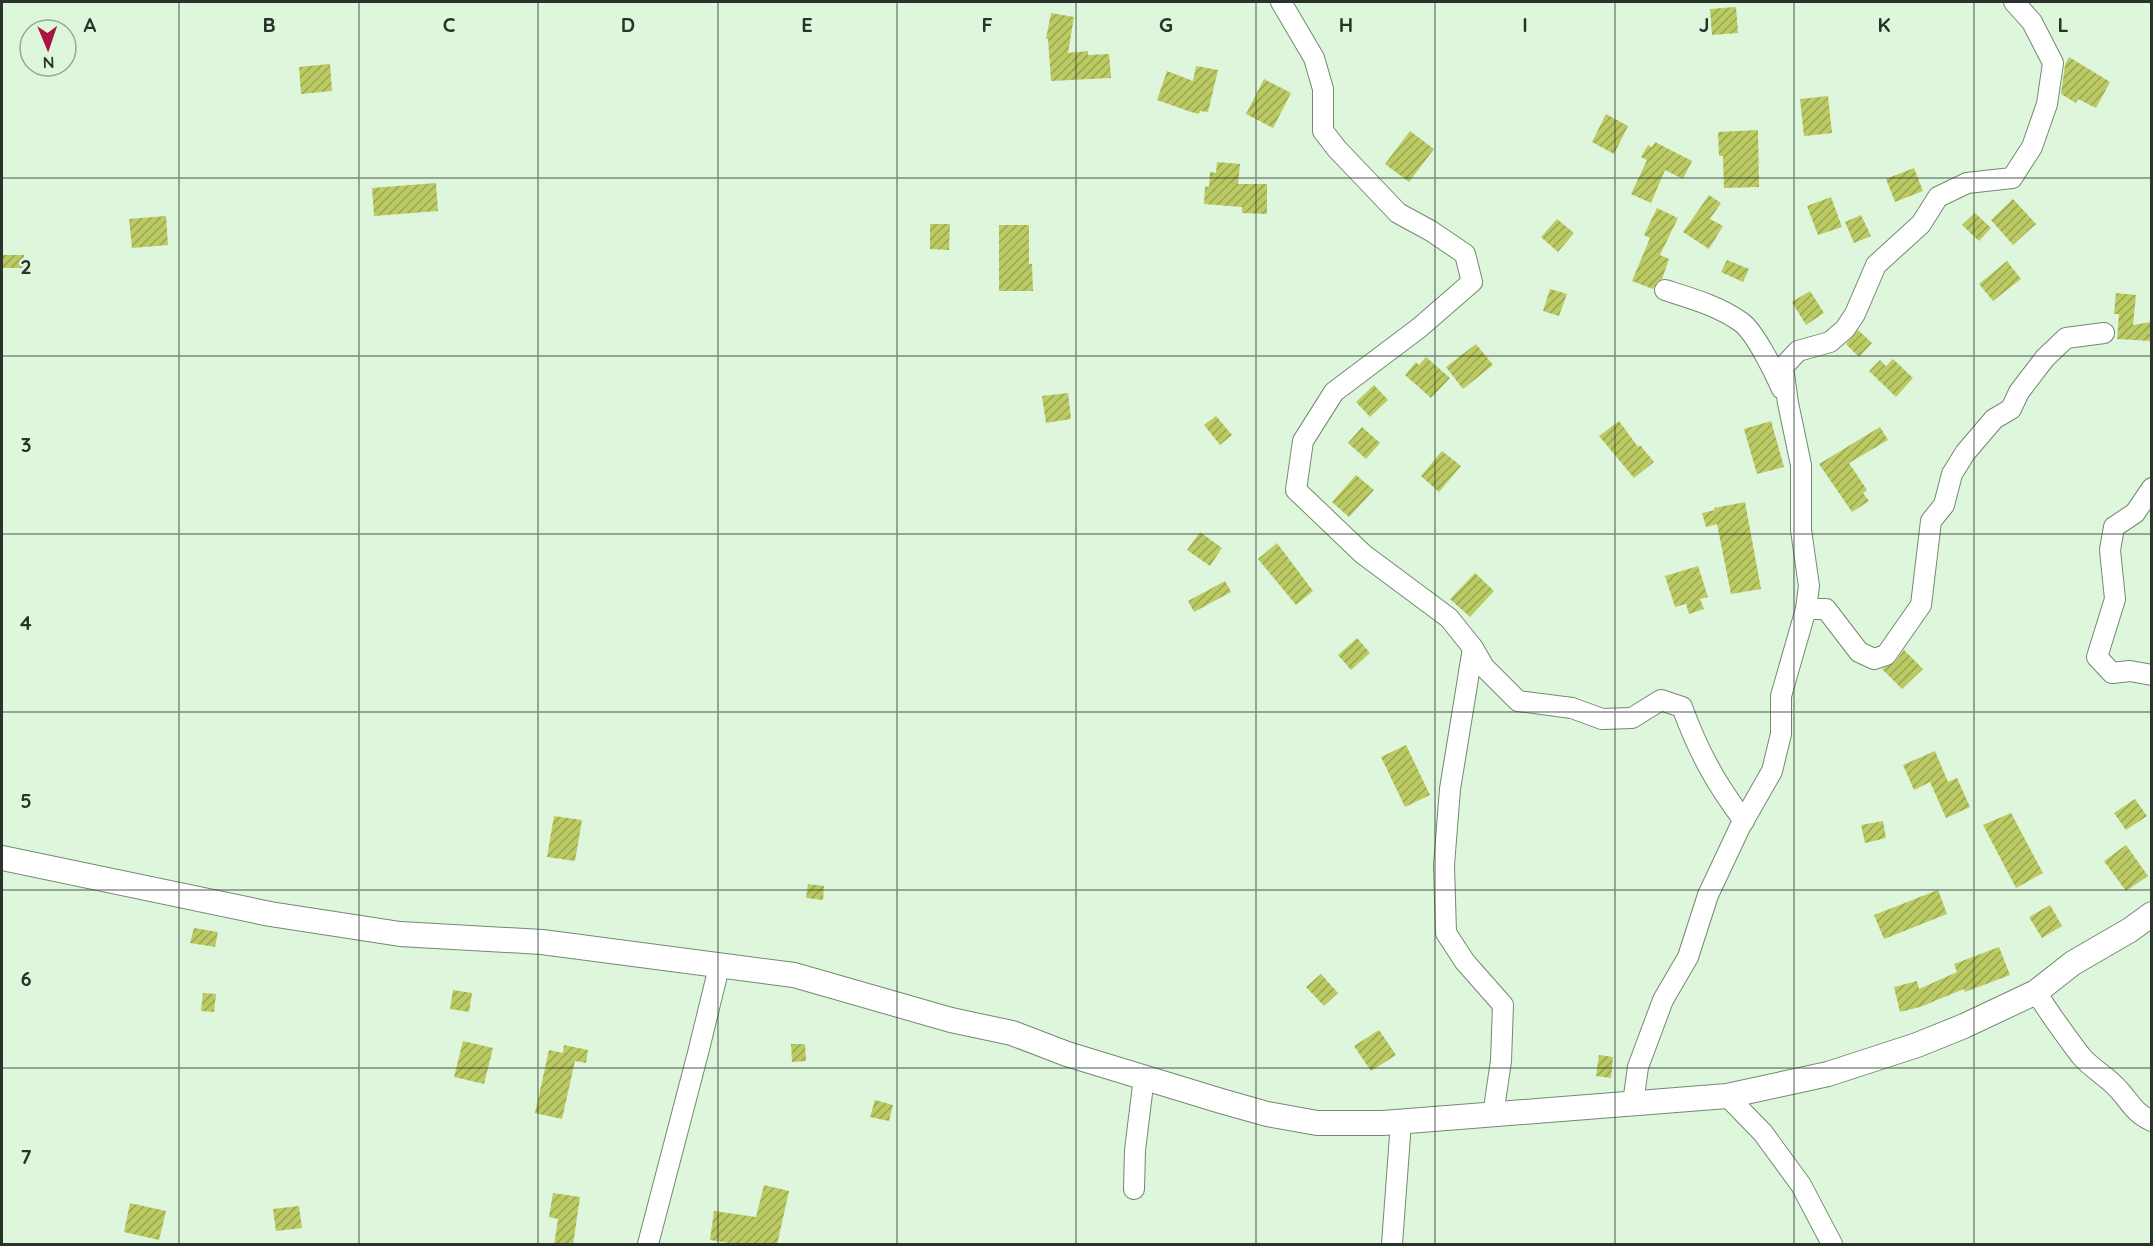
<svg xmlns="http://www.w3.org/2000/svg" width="2153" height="1246" font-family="Quicksand,sans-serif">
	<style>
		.building { fill: url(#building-hatch) }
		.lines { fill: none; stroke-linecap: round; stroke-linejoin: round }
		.minor-casing { stroke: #738971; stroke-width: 22 }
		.tertiary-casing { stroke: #738971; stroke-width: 26 }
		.minor { stroke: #fff; stroke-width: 20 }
		.tertiary { stroke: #fff; stroke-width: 24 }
		.grid { fill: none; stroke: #2a3329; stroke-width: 1.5; stroke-opacity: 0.55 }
		.grid-label { font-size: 20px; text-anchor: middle; font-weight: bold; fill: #2a3329; stroke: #def7dc; stroke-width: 5; stroke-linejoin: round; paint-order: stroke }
	</style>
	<defs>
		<pattern id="building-hatch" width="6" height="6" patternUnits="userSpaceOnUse" patternTransform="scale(1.5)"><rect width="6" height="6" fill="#bbca63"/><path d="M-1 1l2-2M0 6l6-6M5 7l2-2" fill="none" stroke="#98a552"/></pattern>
	</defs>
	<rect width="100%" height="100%" fill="#def7dc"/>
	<g class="building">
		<path d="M 1736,7 L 1738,33 L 1712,35 L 1710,9 Z"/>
		<path d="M 1051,13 L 1074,17 L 1068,53 L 1088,51 L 1088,55 L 1109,54 L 1111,78 L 1051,81 L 1048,39 L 1046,39 Z"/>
		<path d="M 2069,57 L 2110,82 L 2096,108 L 2078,99 L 2076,103 L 2061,94 L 2065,65 Z"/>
		<path d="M 330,64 L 332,91 L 301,94 L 299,67 Z"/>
		<path d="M 1196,66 L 1218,70 L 1208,112 L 1200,111 L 1199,114 L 1191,112 L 1157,100 L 1167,71 L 1193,81 Z"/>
		<path d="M 1264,79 L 1291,93 L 1273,128 L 1246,114 Z"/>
		<path d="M 1828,96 L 1832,133 L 1804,136 L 1800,99 Z"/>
		<path d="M 1606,114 L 1628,126 L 1614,154 L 1592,142 Z"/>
		<path d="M 1758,130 L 1759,187 L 1724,188 L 1723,156 L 1719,156 L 1718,132 Z"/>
		<path d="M 1410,131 L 1434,149 L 1409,182 L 1385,164 Z"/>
		<path d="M 1655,142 L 1692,161 L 1683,179 L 1665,170 L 1651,203 L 1631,194 L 1647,160 L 1641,157 L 1648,145 L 1652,147 Z"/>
		<path d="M 1217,162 L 1240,164 L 1238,184 L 1267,184 L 1267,214 L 1242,213 L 1242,207 L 1204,204 L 1205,186 L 1209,187 L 1210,172 L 1216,173 Z"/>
		<path d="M 1914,168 L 1923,191 L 1895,202 L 1886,179 Z"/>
		<path d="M 436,183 L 438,211 L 374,216 L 372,188 Z"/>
		<path d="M 1709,195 L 1721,203 L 1710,219 L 1723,226 L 1709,249 L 1683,232 Z"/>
		<path d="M 1831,197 L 1842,227 L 1818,235 L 1807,206 Z"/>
		<path d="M 2013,199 L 2036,224 L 2013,245 L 1991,220 Z"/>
		<path d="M 1657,208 L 1678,218 L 1660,255 L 1669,259 L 1662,279 L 1657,282 L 1653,289 L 1632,281 L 1650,238 L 1644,235 Z"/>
		<path d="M 1975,213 L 1991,228 L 1979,241 L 1962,225 Z"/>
		<path d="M 1861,215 L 1871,236 L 1854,243 L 1845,222 Z"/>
		<path d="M 166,216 L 168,245 L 132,248 L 129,219 Z"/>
		<path d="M 1557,219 L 1574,233 L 1558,252 L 1541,237 Z"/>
		<path d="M 930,224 L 950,224 L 949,250 L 930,249 Z"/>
		<path d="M 999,225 L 1029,225 L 1029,264 L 1032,264 L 1033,291 L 999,291 Z"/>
		<rect x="2" y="255" width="22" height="13"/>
		<path d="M 1727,260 L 1749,269 L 1743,282 L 1721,272 Z"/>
		<path d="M 2007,261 L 2021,279 L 1993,301 L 1979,284 Z"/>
		<path d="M 1550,289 L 1567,294 L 1559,316 L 1543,311 Z"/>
		<path d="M 1810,291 L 1824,313 L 1806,325 L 1792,302 Z"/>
		<path d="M 2116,293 L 2136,295 L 2133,325 L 2151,322 L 2151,341 L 2117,339 L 2119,314 L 2114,314 Z"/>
		<path d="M 1858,330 L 1872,343 L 1859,357 L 1846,344 Z"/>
		<path d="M 1476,344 L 1493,365 L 1463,389 L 1446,367 Z"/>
		<path d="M 1426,357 L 1450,378 L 1431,398 L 1405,375 L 1416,362 L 1419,365 Z"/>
		<path d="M 1893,359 L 1913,378 L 1896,397 L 1869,371 L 1880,360 L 1886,366 Z"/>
		<path d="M 1374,385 L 1388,400 L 1370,417 L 1356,402 Z"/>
		<path d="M 1068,393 L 1071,419 L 1046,423 L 1042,396 Z"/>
		<path d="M 1216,416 L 1232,435 L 1220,445 L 1204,425 Z"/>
		<path d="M 1619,421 L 1638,447 L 1640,445 L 1654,462 L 1634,478 L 1599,436 Z"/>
		<path d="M 1771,421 L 1784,467 L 1757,474 L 1744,429 Z"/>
		<path d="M 1362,427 L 1380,443 L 1366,459 L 1348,443 Z"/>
		<path d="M 1880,427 L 1888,440 L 1849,463 L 1867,490 L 1863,493 L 1869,501 L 1852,512 L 1819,464 Z"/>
		<path d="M 1442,451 L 1461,466 L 1439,492 L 1421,476 Z"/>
		<path d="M 1356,475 L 1374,490 L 1349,517 L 1332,502 Z"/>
		<path d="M 1745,502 L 1761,589 L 1731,594 L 1717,524 L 1706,527 L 1702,513 L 1715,510 L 1714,508 Z"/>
		<path d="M 1200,532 L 1222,548 L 1210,566 L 1187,550 Z"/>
		<path d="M 1277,543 L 1313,591 L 1296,605 L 1258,559 Z"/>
		<path d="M 1698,566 L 1708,597 L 1700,599 L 1704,609 L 1689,614 L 1686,604 L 1675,607 L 1665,576 Z"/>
		<path d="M 1475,573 L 1494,591 L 1470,617 L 1450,599 Z"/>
		<path d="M 1225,581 L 1231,592 L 1194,612 L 1188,601 Z"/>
		<path d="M 1357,638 L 1370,653 L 1351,670 L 1338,655 Z"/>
		<path d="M 1904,650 L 1923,669 L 1902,689 L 1882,669 L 1895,662 Z"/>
		<path d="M 1406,745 L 1430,795 L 1405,807 L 1381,757 Z"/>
		<path d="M 1935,751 L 1948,782 L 1957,778 L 1970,807 L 1946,818 L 1930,782 L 1914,790 L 1903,765 Z"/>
		<path d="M 2135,799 L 2147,816 L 2126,830 L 2114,813 Z"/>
		<path d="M 2011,813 L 2043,873 L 2016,888 L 1983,825 Z"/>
		<path d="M 554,816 L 582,820 L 575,861 L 547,857 Z"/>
		<path d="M 1883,821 L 1886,838 L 1865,843 L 1861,825 Z"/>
		<path d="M 2126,845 L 2148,876 L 2126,891 L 2104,861 Z"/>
		<path d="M 808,884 L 824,886 L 823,900 L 806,898 Z"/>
		<path d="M 1938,890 L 1947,914 L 1884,939 L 1874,915 Z"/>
		<path d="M 2050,905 L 2062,926 L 2042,938 L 2029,917 Z"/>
		<path d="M 194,928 L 218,932 L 215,947 L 190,943 Z"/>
		<path d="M 1999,947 L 2010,975 L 1965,992 L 1964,989 L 1920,1007 L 1900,1012 L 1894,987 L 1917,981 L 1919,989 L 1957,972 L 1954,964 Z"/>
		<path d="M 1321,974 L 1338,993 L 1324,1006 L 1306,987 Z"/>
		<path d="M 453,990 L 472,993 L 469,1012 L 450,1009 Z"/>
		<path d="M 203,993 L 216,994 L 214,1012 L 201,1011 Z"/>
		<path d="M 1379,1030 L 1396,1055 L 1371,1071 L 1354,1046 Z"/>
		<path d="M 463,1041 L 493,1048 L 484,1084 L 454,1077 Z"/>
		<path d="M 791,1044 L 805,1044 L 806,1061 L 792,1062 Z"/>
		<path d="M 564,1045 L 588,1050 L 586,1063 L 575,1061 L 562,1119 L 535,1113 L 549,1050 L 563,1053 Z"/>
		<path d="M 1599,1055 L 1613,1057 L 1611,1078 L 1596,1076 Z"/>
		<path d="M 875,1100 L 893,1105 L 889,1121 L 870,1117 Z"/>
		<path d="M 764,1185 L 789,1191 L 777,1245 L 742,1245 L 710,1240 L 714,1211 L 756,1217 Z"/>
		<path d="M 553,1193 L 580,1197 L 573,1245 L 554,1245 L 558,1219 L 549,1217 Z"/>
		<path d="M 130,1203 L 166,1211 L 159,1240 L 124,1232 Z"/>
		<path d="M 299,1206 L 302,1228 L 276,1231 L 273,1209 Z"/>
	</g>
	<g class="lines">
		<g class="minor-casing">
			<g id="minor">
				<path d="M 1281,2 L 1314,58 L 1323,89 L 1323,131 L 1337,149 L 1398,213 L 1431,231 L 1465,254 L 1472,282 L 1419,328 L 1334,392 L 1303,441 L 1296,490 L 1363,554 L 1449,618 L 1473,648 L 1450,789 L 1444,865 L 1446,933 L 1465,962 L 1503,1005 L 1501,1061 L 1493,1115"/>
				<path d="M 1665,290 C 1690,298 1719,306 1741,322 C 1755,332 1775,373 1782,389"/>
				<path d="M 2152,488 L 2135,513 L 2114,527 L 2110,550 L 2115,599 L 2097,657 L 2112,673 L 2130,671 L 2152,675"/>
				<path d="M 1806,609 L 1826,609 L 1859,652 L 1874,659 L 1886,655 L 1921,605 L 1931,521 L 1944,505 L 1952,474 L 1965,453 L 1994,419 L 2011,409 L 2019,392 L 2045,358 L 2066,338 L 2104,333"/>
				<path d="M 1473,648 L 1484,667 L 1518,701 L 1572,708 L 1602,719 L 1632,718 L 1661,700 L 1682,707 C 1699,753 1715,782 1744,821"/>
				<path d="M 2036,992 C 2050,1014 2065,1035 2081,1056 C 2092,1069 2108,1077 2119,1090 C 2131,1103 2134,1113 2152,1121"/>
				<path d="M 1727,1096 L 1763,1133 L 1801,1185 L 1832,1244"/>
				<path d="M 1633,1103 L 1638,1067 L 1663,1000 L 1688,957 L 1708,895 L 1740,827 L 1772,771 L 1781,734 L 1781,696 L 1806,609 L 1809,586 L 1801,530 L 1801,465 L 1788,403 L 1783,367 L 1798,351 L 1830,342 L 1845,329 L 1855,314 L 1876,265 L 1921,224 L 1938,197 L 1967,183 L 2012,178 L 2032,147 L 2047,104 L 2053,63 L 2032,22 L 2014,2"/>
				<path d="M 1134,1189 L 1135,1150 L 1144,1077"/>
				<path d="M 648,1244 L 698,1053 L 719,967"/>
				<path d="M 1392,1244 L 1401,1122"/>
			</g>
		</g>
		<g class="tertiary-casing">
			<path id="tertiary" d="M 2,858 L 270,914 L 400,934 L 542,942 L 794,975 L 951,1020 L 1012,1033 L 1067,1054 L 1221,1101 L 1267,1114 L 1317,1123 L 1383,1123 L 1727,1096 L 1828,1074 L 1917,1045 L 1964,1026 L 2036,992 L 2073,963 L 2130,930 L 2152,914"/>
		</g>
		<use href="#minor" class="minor"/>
		<use href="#tertiary" class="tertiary"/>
	</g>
	<path class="grid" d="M 179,2 L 179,1244M 359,2 L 359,1244M 538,2 L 538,1244M 718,2 L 718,1244M 897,2 L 897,1244M 1076,2 L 1076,1244M 1256,2 L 1256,1244M 1435,2 L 1435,1244M 1615,2 L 1615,1244M 1794,2 L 1794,1244M 1974,2 L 1974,1244M 2,178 L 2152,178M 2,356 L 2152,356M 2,534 L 2152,534M 2,712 L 2152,712M 2,890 L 2152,890M 2,1068 L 2152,1068"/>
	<g class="grid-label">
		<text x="90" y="32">A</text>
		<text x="269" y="32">B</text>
		<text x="449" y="32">C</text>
		<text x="628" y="32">D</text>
		<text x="807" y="32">E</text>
		<text x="987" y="32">F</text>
		<text x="1166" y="32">G</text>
		<text x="1346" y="32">H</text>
		<text x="1525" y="32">I</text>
		<text x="1704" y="32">J</text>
		<text x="1884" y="32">K</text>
		<text x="2063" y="32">L</text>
		<text x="26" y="274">2</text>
		<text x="26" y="452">3</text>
		<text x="26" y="630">4</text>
		<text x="26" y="808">5</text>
		<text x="26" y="986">6</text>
		<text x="26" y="1164">7</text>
	</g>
	<rect width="2153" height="1246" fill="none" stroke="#2a3329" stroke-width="6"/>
	<g transform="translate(48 48) rotate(178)"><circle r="28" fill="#def7dc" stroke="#96a994" stroke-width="1.5"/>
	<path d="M0-4.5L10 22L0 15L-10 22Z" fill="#a81346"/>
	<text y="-9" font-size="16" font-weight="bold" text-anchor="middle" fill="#2a3329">N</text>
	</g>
</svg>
